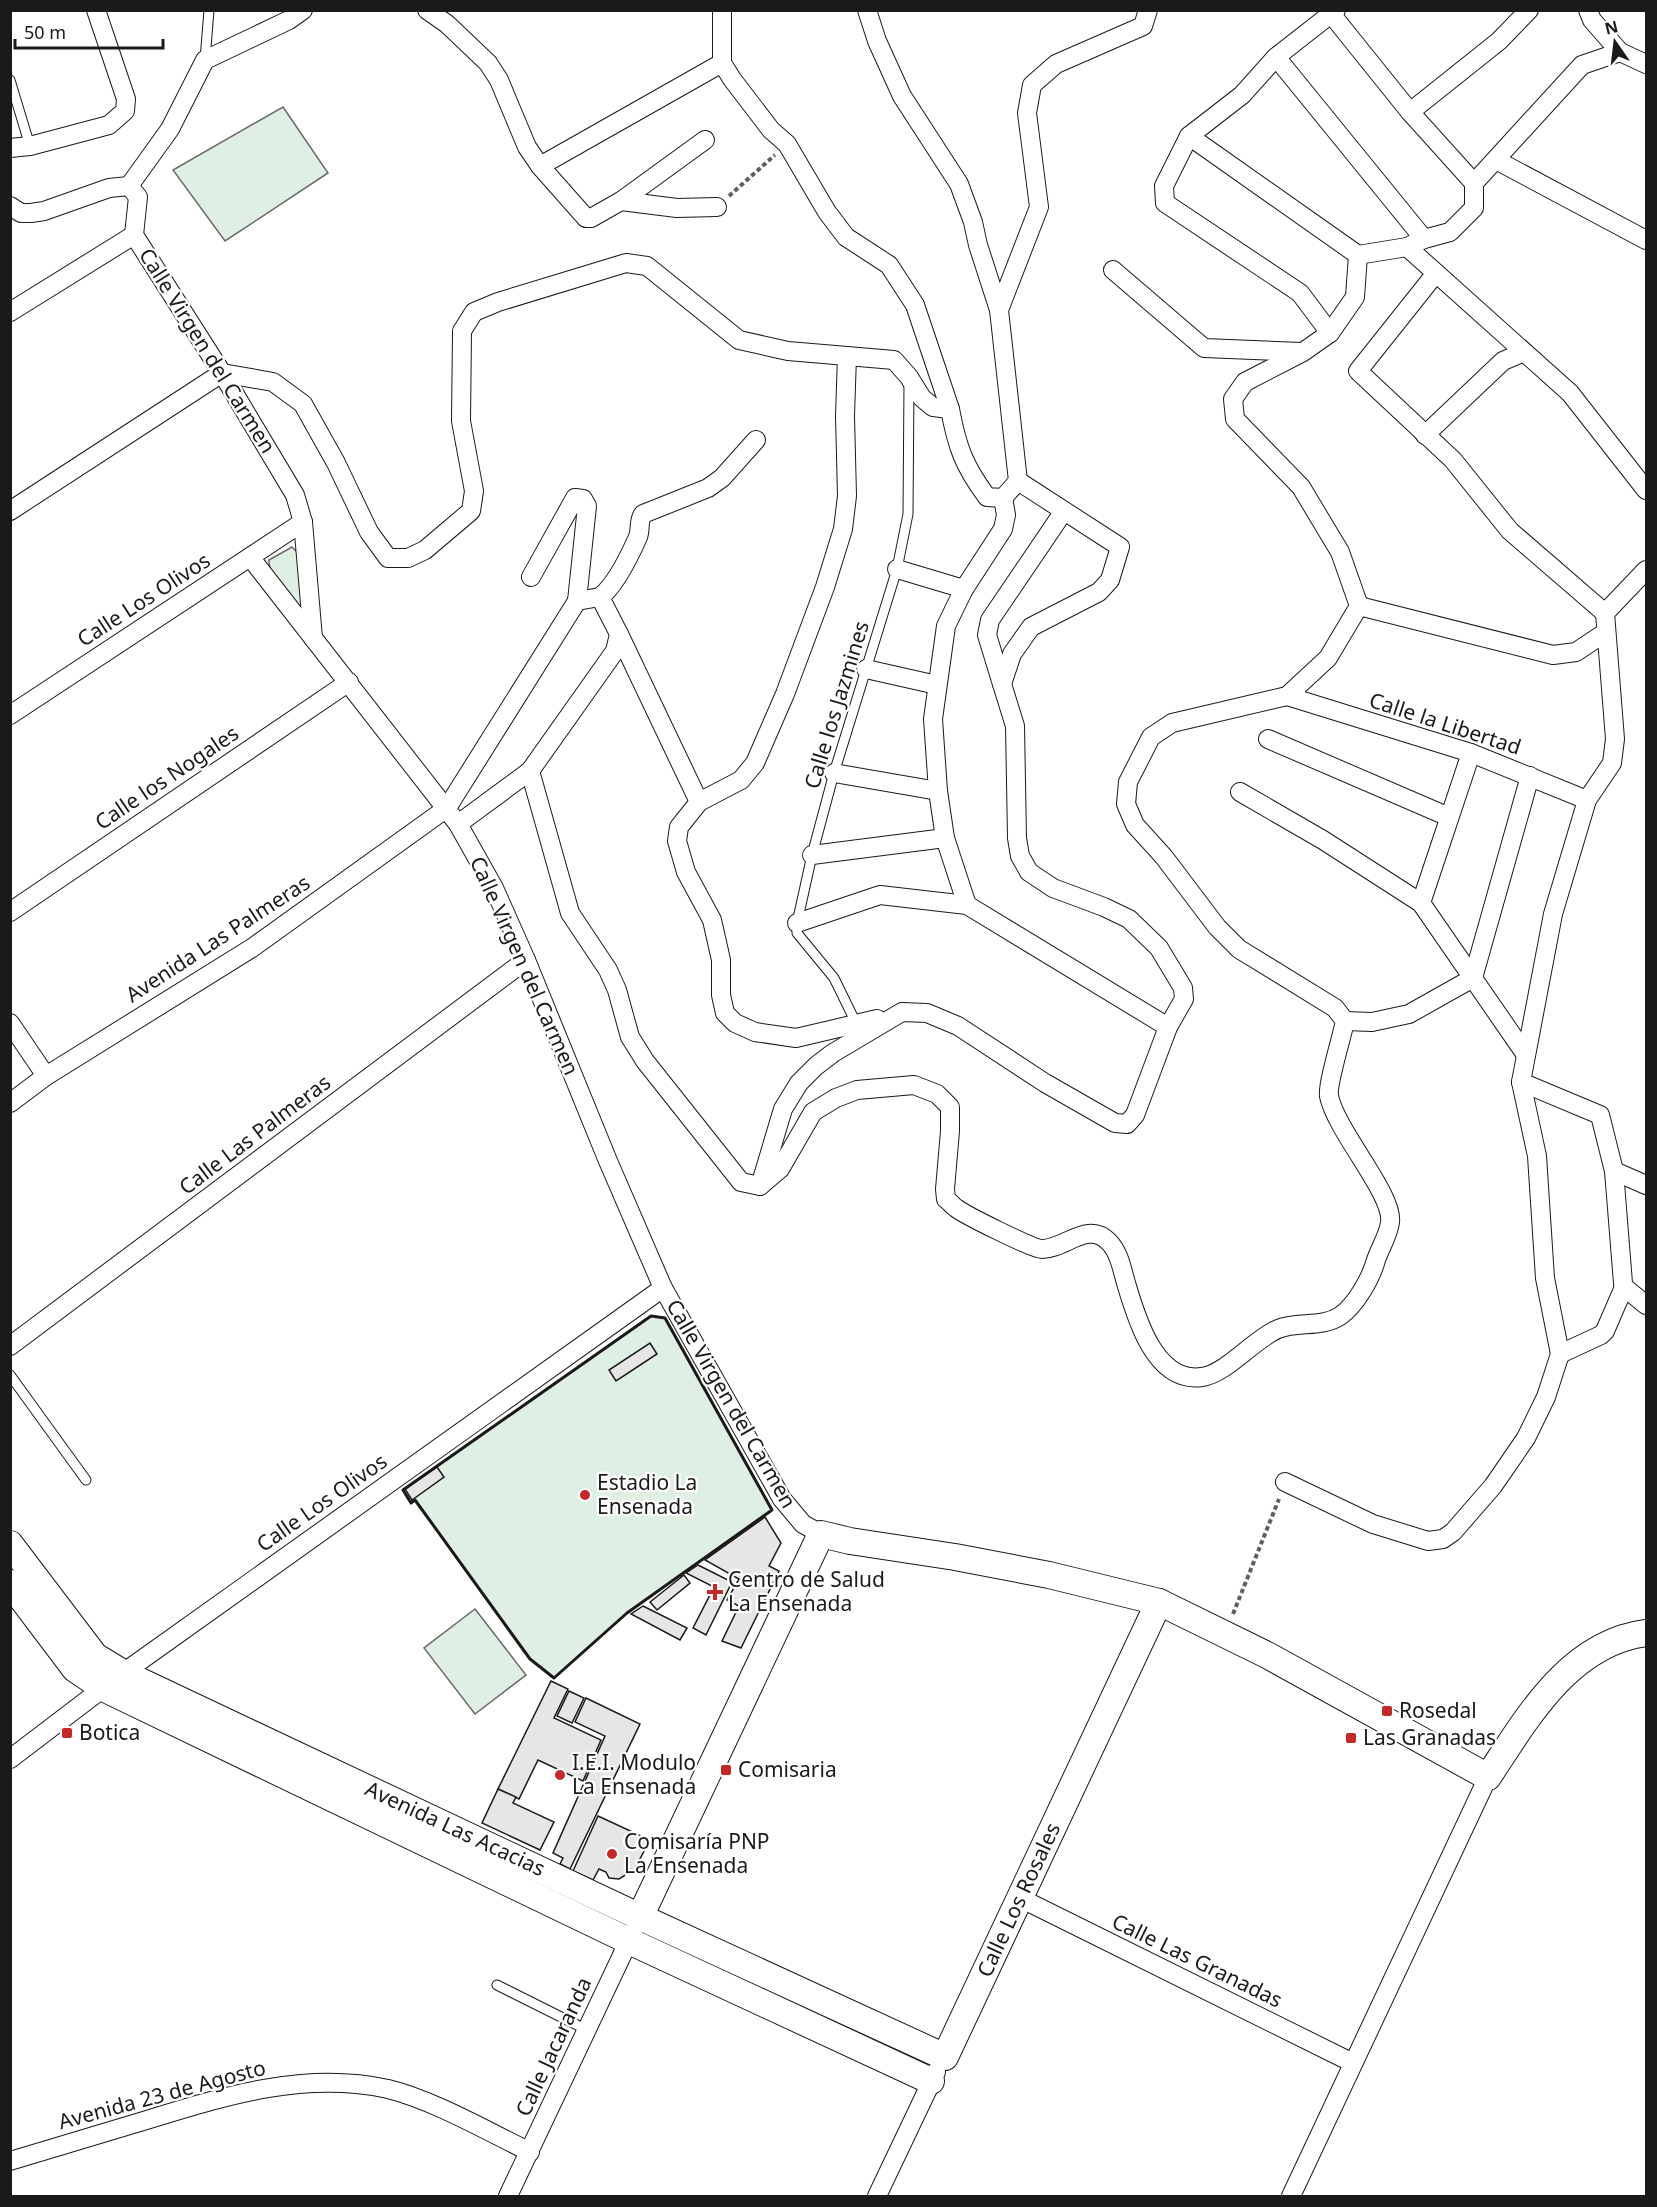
<svg xmlns="http://www.w3.org/2000/svg" width="1657" height="2207" font-family="'Noto Sans',sans-serif">
	<style>
		.green { fill: #e0efe3; stroke: #6a6a6a; stroke-width: 1.5 }
		.building { fill: #e6e6e6; stroke: #1a1a1a; stroke-width: 1.5 }
		.lines { fill: none; stroke-linecap: round; stroke-linejoin: round }
		.lane-casing { stroke: #1a1a1a; stroke-width: 11 }
		.street-casing { stroke: #1a1a1a; stroke-width: 20 }
		.secondary-casing { stroke: #1a1a1a; stroke-width: 28 }
		.path { stroke: #5f5f5f; stroke-width: 4; stroke-dasharray: 4.5 3; stroke-linecap: butt }
		.lane { stroke: #fff; stroke-width: 9 }
		.street { stroke: #fff; stroke-width: 18 }
		.secondary { stroke: #fff; stroke-width: 26 }
		.wall { stroke: #1a1a1a; stroke-width: 3 }
		.poi-dot { fill: #c62828; stroke: #fff; stroke-width: 2 }
		.labels { text-anchor: middle; stroke-width: 4.5; stroke-linejoin: round; paint-order: stroke }
		.street-label { font-size: 21px; fill: #1a1a1a; stroke: #fff }
		.poi-label { font-size: 21px; fill: #1a1a1a; stroke: #fff; text-anchor: start }
	</style>
	<rect width="100%" height="100%" fill="#fff"/>
	<g class="green">
		<path d="M 283,107 L 328,173 L 225,241 L 173,170 Z"/>
		<path d="M 292,547 L 297,552 L 303,606 L 301,607 L 297,606 C 287,593 268,577 269,560 Z"/>
		<path d="M 651,1316 L 665,1318 L 772,1510 L 627,1613 L 554,1678 L 530,1659 L 415,1500 L 411,1503 L 403,1490 Z"/>
		<path d="M 475,1609 L 526,1675 L 475,1714 L 424,1648 Z"/>
	</g>
	<g class="building">
		<path d="M 650,1343 L 657,1354 L 616,1381 L 609,1370 Z"/>
		<path d="M 437,1467 L 444,1477 L 412,1500 L 405,1489 Z"/>
		<path d="M 765,1517 L 781,1543 L 769,1566 L 779,1571 L 741,1648 L 722,1641 L 739,1606 L 727,1600 L 739,1579 L 705,1560 Z"/>
		<path d="M 698,1565 L 732,1582 L 706,1635 L 693,1628 L 714,1587 L 686,1573 Z"/>
		<path d="M 684,1575 L 690,1583 L 657,1610 L 650,1602 Z"/>
		<path d="M 643,1606 L 687,1628 L 680,1640 L 631,1614 Z"/>
		<path d="M 551,1681 L 568,1689 L 554,1718 L 601,1740 L 583,1781 L 538,1760 L 519,1799 L 498,1789 Z"/>
		<path d="M 569,1691 L 584,1698 L 572,1723 L 557,1716 Z"/>
		<path d="M 586,1698 L 640,1724 L 570,1869 L 560,1864 L 563,1858 L 553,1853 L 605,1736 L 575,1722 Z"/>
		<path d="M 498,1789 L 516,1797 L 513,1803 L 554,1822 L 540,1850 L 482,1823 Z"/>
		<path d="M 598,1816 L 650,1840 L 634,1870 L 628,1869 L 624,1876 L 619,1879 L 609,1878 L 606,1872 L 599,1869 L 593,1880 L 573,1871 Z"/>
	</g>
	<g class="lines">
		<g class="lane-casing">
			<g id="lane">
				<path d="M 205,60 L 209,10"/>
				<path d="M 10,80 L 30,146"/>
				<path d="M 857,1025 L 834,978 L 797,933 L 797,923 L 812,855 L 834,773 L 897,569 L 908,514 L 909,383"/>
				<path d="M 10,1375 L 86,1480"/>
				<path d="M 497,1985 L 587,2030"/>
			</g>
		</g>
		<g class="street-casing">
			<g id="street">
				<path d="M 427,10 L 447,24 L 488,63 L 499,80 L 527,147 L 540,166 L 586,218 L 591,218 L 621,201 L 677,208 L 717,207"/>
				<path d="M 722,10 L 722,63 L 732,79 L 771,130 L 787,144 L 827,212 L 846,237 L 889,265 L 915,305 L 950,409"/>
				<path d="M 867,10 L 877,41 L 902,96 L 959,184 L 973,222 L 978,245 L 999,310"/>
				<path d="M 1588,10 L 1592,20 L 1620,52 L 1646,64"/>
				<path d="M 1276,57 L 1424,239"/>
				<path d="M 1410,112 L 1499,41 L 1529,10"/>
				<path d="M 1189,136 L 1358,255"/>
				<path d="M 10,148 L 30,146 L 109,125 L 125,111 L 126,99 L 96,10"/>
				<path d="M 1496,160 L 1646,240"/>
				<path d="M 540,166 L 722,63"/>
				<path d="M 1474,183 L 1582,65 L 1620,52"/>
				<path d="M 129,186 L 170,129 L 205,60 L 289,20 L 303,10"/>
				<path d="M 621,201 L 705,140"/>
				<path d="M 10,206 L 21,213 L 31,213 L 44,211 L 109,188 L 129,186 L 138,197 L 134,235 L 222,373 L 295,495 L 303,522 L 313,638"/>
				<path d="M 1407,247 L 1570,393 L 1646,490"/>
				<path d="M 1113,270 L 1204,348 L 1301,352"/>
				<path d="M 1436,273 L 1358,371 L 1453,460 L 1510,531 L 1605,613"/>
				<path d="M 10,312 L 134,235"/>
				<path d="M 1330,333 L 1300,293 L 1165,203 L 1164,186 L 1189,136 L 1242,95 L 1276,57 L 1336,10"/>
				<path d="M 847,356 L 845,416 L 847,496 L 843,529 L 825,587 L 785,694 L 755,763 L 741,780 L 699,802 L 679,827 L 677,841 L 686,872 L 712,920 L 721,960 L 721,995 L 725,1013 L 735,1023 L 755,1032 L 796,1038 L 877,1019"/>
				<path d="M 1425,435 L 1503,361 L 1524,352"/>
				<path d="M 1003,498 L 1006,515 L 1003,529 L 964,589 L 946,626 L 933,719 L 938,791 L 945,838 L 967,905 L 1168,1027"/>
				<path d="M 10,511 L 222,373 L 273,382 L 303,404 L 336,463 L 369,532 L 388,558 L 408,558 L 425,550 L 471,511 L 474,491 L 461,421 L 462,331 L 474,312 L 498,302 L 626,263 L 647,266 L 739,340 L 788,351 L 894,360 L 909,377 L 922,398 L 933,407 L 950,409 C 957,447 964,466 987,497 L 1003,498 L 1018,481 L 999,310 L 1039,207 L 1027,113 L 1032,85 L 1056,64 L 1143,26 L 1148,10"/>
				<path d="M 250,557 L 458,824 L 494,888 L 526,960 L 608,1161 L 663,1288 L 782,1499 L 803,1524 L 821,1534"/>
				<path d="M 897,569 L 964,589"/>
				<path d="M 531,577 L 575,498 L 583,499 L 587,506 L 577,601"/>
				<path d="M 1359,606 L 1553,655 L 1576,652 L 1606,632"/>
				<path d="M 619,634 L 699,802"/>
				<path d="M 866,669 L 937,685"/>
				<path d="M 1002,684 L 987,635 L 990,620 L 1064,511"/>
				<path d="M 1287,696 L 1471,753 L 1587,800"/>
				<path d="M 10,715 L 303,522"/>
				<path d="M 1268,739 L 1449,817"/>
				<path d="M 530,771 L 570,913 L 608,970 L 617,990 L 630,1037 L 645,1061 L 741,1182 L 760,1186 L 780,1169 L 813,1112 L 836,1098 L 857,1090 L 914,1085 L 937,1094 L 950,1107 L 950,1131 L 945,1189 L 946,1199 C 950,1202 953,1206 956,1208 C 965,1215 1033,1249 1042,1249 C 1065,1249 1088,1220 1109,1242 C 1119,1252 1122,1269 1126,1283 C 1136,1317 1155,1384 1202,1377 C 1226,1374 1254,1339 1278,1329 C 1297,1321 1322,1328 1340,1316 C 1356,1305 1371,1278 1376,1260 C 1380,1248 1389,1234 1390,1222 C 1394,1195 1336,1131 1329,1096 C 1327,1084 1342,1037 1345,1021 L 1335,1008 L 1239,949 L 1217,927 L 1164,857 L 1135,825 L 1126,804 L 1128,782 L 1151,737 L 1172,723 L 1287,696 L 1328,658 L 1359,606 L 1340,552 L 1301,487 L 1235,419 L 1233,399 L 1245,382 L 1303,352 L 1330,333 L 1355,297 L 1358,255 L 1407,247 L 1424,239 L 1450,232 L 1474,208 L 1474,183 L 1410,112 L 1328,10"/>
				<path d="M 834,773 L 938,791"/>
				<path d="M 1240,792 L 1323,840 L 1421,903 L 1526,1055"/>
				<path d="M 458,824 L 530,771 L 615,651 L 619,634 L 600,597 C 616,585 630,555 638,537 C 641,529 638,521 643,514 L 708,488 L 722,478 L 756,440"/>
				<path d="M 812,855 L 945,838"/>
				<path d="M 1421,903 L 1471,753"/>
				<path d="M 10,912 L 349,682"/>
				<path d="M 797,923 L 880,895 L 967,905"/>
				<path d="M 1345,1021 L 1372,1022 L 1409,1014 L 1473,978 L 1530,776"/>
				<path d="M 10,1023 L 46,1076"/>
				<path d="M 1521,1082 L 1600,1115 L 1614,1171 L 1623,1283 L 1624,1287 L 1646,1305"/>
				<path d="M 10,1103 L 46,1076 L 252,948 L 447,808 L 577,601 L 600,597"/>
				<path d="M 1614,1171 L 1646,1185"/>
				<path d="M 760,1186 L 783,1109 L 799,1083 L 816,1066 L 833,1053 L 902,1012 L 927,1013 L 958,1026 L 1045,1083 L 1115,1123 L 1127,1124 L 1135,1115 L 1168,1027 L 1184,999 L 1183,988 L 1159,948 L 1129,919 L 1104,907 L 1053,888 L 1029,872 L 1020,856 L 1017,838 L 1015,726 L 1002,684 L 1012,654 L 1031,627 L 1099,592 L 1110,580 L 1120,547 L 1018,481"/>
				<path d="M 10,1346 L 526,960"/>
				<path d="M 1560,1354 L 1601,1335 L 1605,1331 L 1624,1287"/>
				<path d="M 1285,1482 L 1373,1524 L 1428,1541 L 1443,1539 L 1453,1532 L 1493,1486 L 1526,1438 L 1546,1397 L 1560,1354 L 1545,1278 L 1537,1156 L 1521,1082 L 1553,914 L 1587,800 L 1612,763 L 1615,739 L 1605,613 L 1646,570"/>
				<path d="M 10,1759 L 123,1673 L 663,1288"/>
				<path d="M 1020,1898 L 1353,2063"/>
				<path d="M 10,2161 C 57,2147 104,2133 150,2119 C 228,2095 306,2071 388,2089 C 433,2100 487,2131 530,2152"/>
				<path d="M 508,2196 L 633,1932"/>
				<path d="M 877,2196 L 936,2072"/>
				<path d="M 1291,2196 L 1488,1777"/>
			</g>
		</g>
		<g class="secondary-casing">
			<g id="secondary">
				<path d="M 10,1544 L 95,1656 L 123,1673 L 640,1917 L 945,2057 L 1159,1602"/>
				<path d="M 10,1583 L 75,1669 L 103,1688 L 629,1941 L 931,2081"/>
				<path d="M 640,1917 L 821,1534 L 850,1541 L 955,1557 L 1049,1575 L 1159,1602 L 1267,1655 L 1488,1777 C 1527,1718 1569,1643 1646,1633"/>
			</g>
		</g>
		<g class="path">
			<path d="M 729,196 L 775,155"/>
			<path d="M 1233,1614 L 1279,1499"/>
		</g>
		<use href="#lane" class="lane"/>
		<use href="#street" class="street"/>
		<use href="#secondary" class="secondary"/>
		<path class="wall" d="M 651,1316 L 665,1318 L 772,1510 L 627,1613 L 554,1678 L 530,1659 L 415,1500 L 411,1503 L 403,1490 Z"/>
	</g>
	<g class="poi-dot">
		<circle cx="585" cy="1495" r="6"/>
		<path d="M712 1583h6v6h6v6h-6v6h-6v-6h-6v-6h6z"/>
		<rect x="1381" y="1705" width="12" height="12" rx="3"/>
		<rect x="61" y="1727" width="12" height="12" rx="3"/>
		<rect x="1345" y="1732" width="12" height="12" rx="3"/>
		<rect x="720" y="1764" width="12" height="12" rx="3"/>
		<circle cx="560" cy="1775" r="6"/>
		<circle cx="612" cy="1854" r="6"/>
	</g>
	<g class="labels">
		<g class="street-label">
			<text transform="translate(207 351) rotate(58)" y="7">Calle Virgen del Carmen</text>
			<text transform="translate(144 600) rotate(-33)" y="7">Calle Los Olivos</text>
			<text transform="translate(837 705) rotate(-73)" y="7">Calle los Jazmines</text>
			<text transform="translate(1445 724) rotate(18)" y="7">Calle la Libertad</text>
			<text transform="translate(167 778) rotate(-34)" y="7">Calle los Nogales</text>
			<text transform="translate(218 939) rotate(-33)" y="7">Avenida Las Palmeras</text>
			<text transform="translate(524 966) rotate(66)" y="7">Calle Virgen del Carmen</text>
			<text transform="translate(255 1135) rotate(-37)" y="7">Calle Las Palmeras</text>
			<text transform="translate(731 1404) rotate(60)" y="7">Calle Virgen del Carmen</text>
			<text transform="translate(322 1503) rotate(-35)" y="7">Calle Los Olivos</text>
			<text transform="translate(455 1829) rotate(25)" y="7">Avenida Las Acacias</text>
			<text transform="translate(1019 1900) rotate(-65)" y="7">Calle Los Rosales</text>
			<text transform="translate(1197 1961) rotate(26)" y="7">Calle Las Granadas</text>
			<text transform="translate(554 2047) rotate(-65)" y="7">Calle Jacaranda</text>
			<text transform="translate(162 2095) rotate(-15)" y="7">Avenida 23 de Agosto</text>
		</g>
		<g class="poi-label">
			<text x="597" y="1490">Estadio La<tspan x="597" dy="24">Ensenada</tspan></text>
			<text x="728" y="1587">Centro de Salud<tspan x="728" dy="24">La Ensenada</tspan></text>
			<text x="1399" y="1718">Rosedal</text>
			<text x="79" y="1740">Botica</text>
			<text x="1363" y="1745">Las Granadas</text>
			<text x="572" y="1770">I.E.I. Modulo<tspan x="572" dy="24">La Ensenada</tspan></text>
			<text x="738" y="1777">Comisaria</text>
			<text x="624" y="1849">Comisaría PNP<tspan x="624" dy="24">La Ensenada</tspan></text>
		</g>
	</g>
	<rect width="1657" height="2207" fill="none" stroke="#1a1a1a" stroke-width="24"/>
	<g transform="translate(1615 42) rotate(346)" stroke="#ffffff" stroke-width="4.5" paint-order="stroke">
	<path d="M0-4.5L10 22L0 15L-10 22Z" fill="#1a1a1a"/>
	<text y="-9" font-size="16" font-weight="bold" text-anchor="middle" fill="#1a1a1a">N</text>
	</g>
	<path d="M15 39v9h148v-9" fill="none" stroke="#1a1a1a" stroke-width="3"/>
	<text x="24" y="39" font-size="18" fill="#1a1a1a" stroke="#ffffff" stroke-width="4.5" paint-order="stroke">50 m</text>
</svg>
